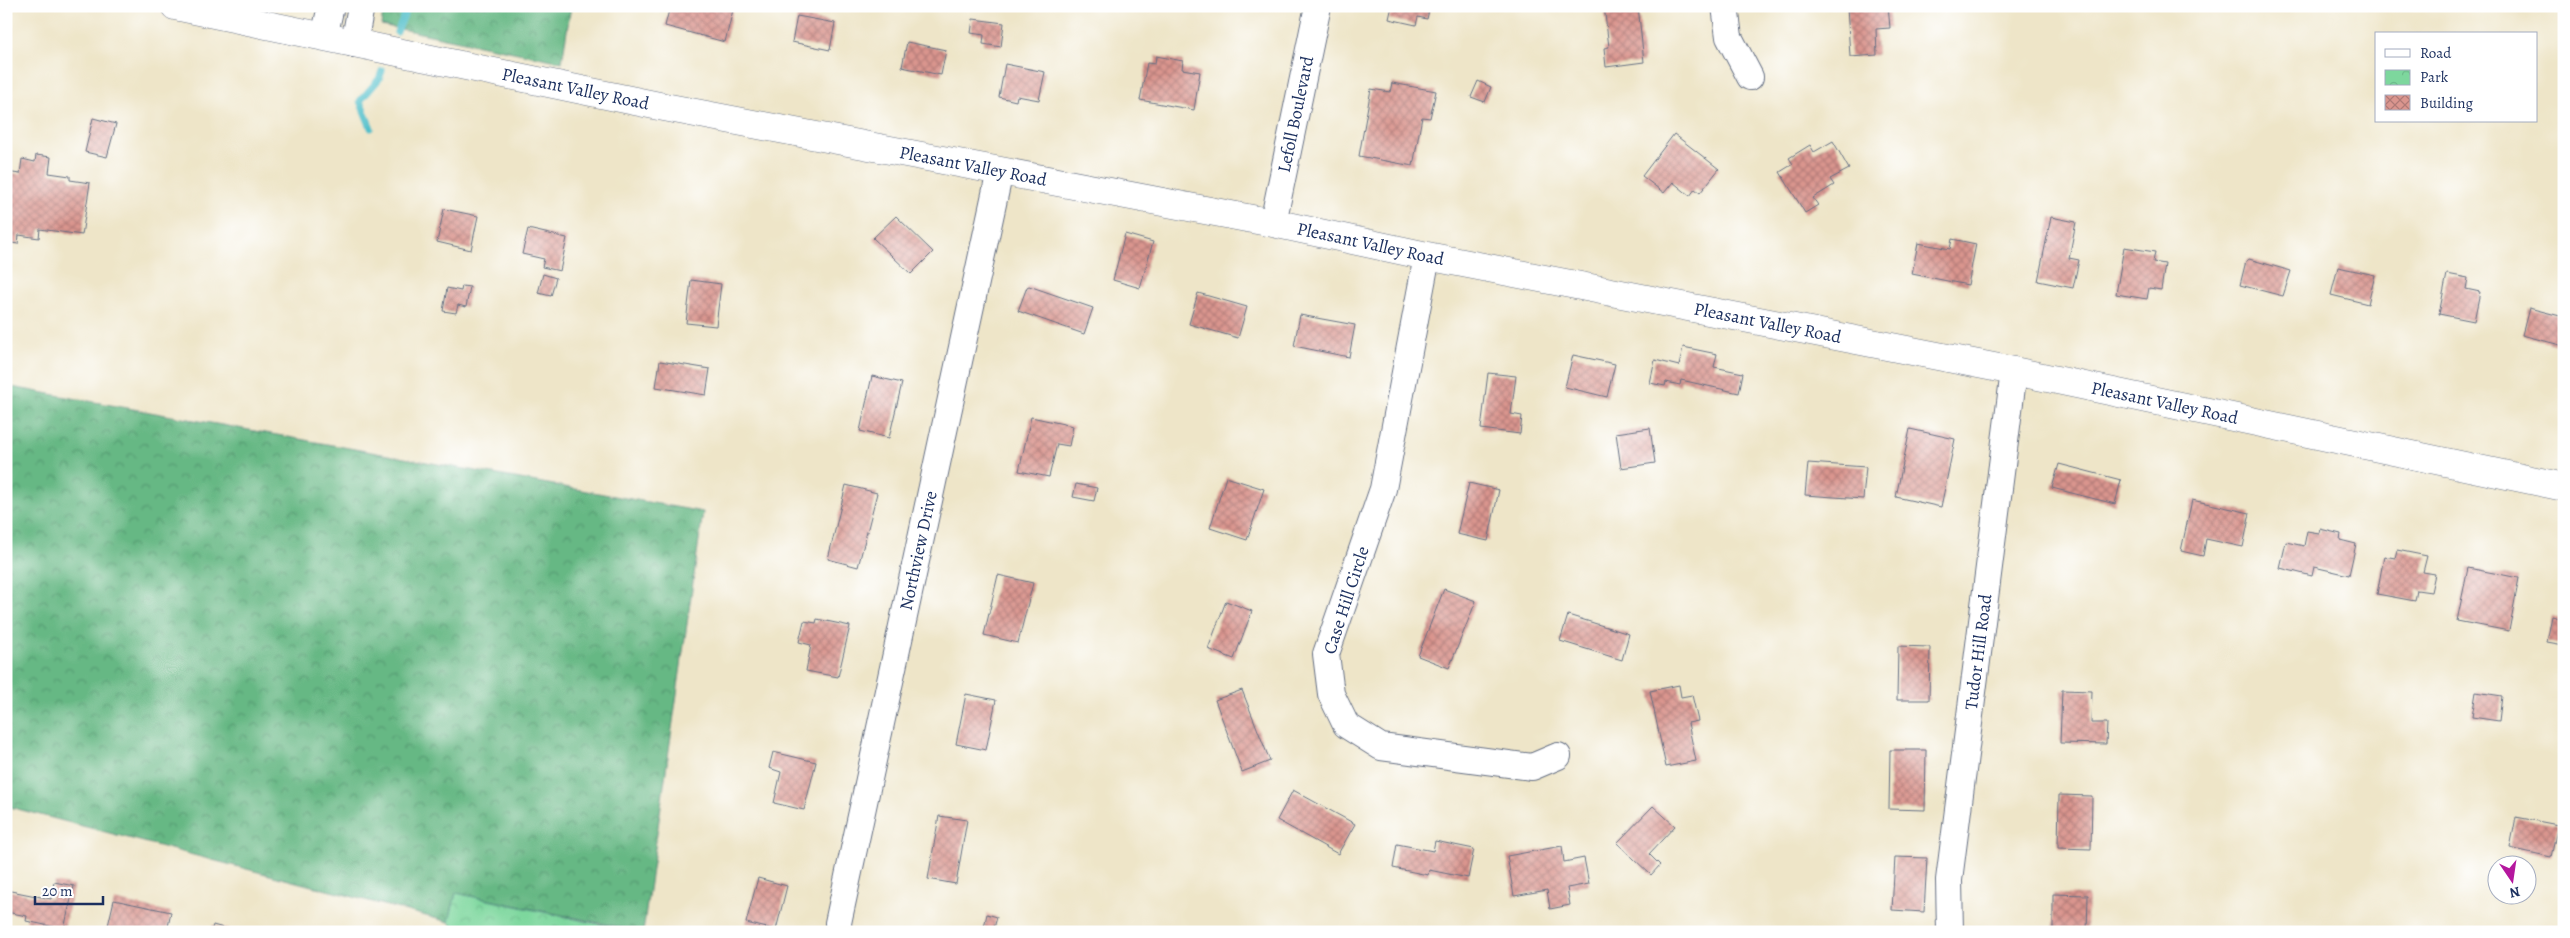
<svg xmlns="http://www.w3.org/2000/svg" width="2570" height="938" font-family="Alegreya,serif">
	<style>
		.forest { fill: url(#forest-crowns); stroke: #407471 }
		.park { fill: url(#park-crowns); stroke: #4c837e }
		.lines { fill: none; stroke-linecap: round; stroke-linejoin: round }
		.stream { stroke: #52c0ca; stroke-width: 7 }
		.building { fill: url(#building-cross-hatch) }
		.street-casing { stroke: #656f83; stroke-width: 28 }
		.secondary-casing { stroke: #656f83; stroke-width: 29 }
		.street { stroke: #fff; stroke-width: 26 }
		.secondary { stroke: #fff; stroke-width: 28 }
		.labels { text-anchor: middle; stroke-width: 4; stroke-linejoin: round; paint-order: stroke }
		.street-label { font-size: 18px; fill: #1b2f5e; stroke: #fff }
	</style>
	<defs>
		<pattern id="forest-crowns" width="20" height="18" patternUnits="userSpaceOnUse" patternTransform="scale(1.25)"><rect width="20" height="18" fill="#66b884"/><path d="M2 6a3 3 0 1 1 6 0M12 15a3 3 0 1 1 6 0" fill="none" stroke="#53966f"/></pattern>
		<pattern id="park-crowns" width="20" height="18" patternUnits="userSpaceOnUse" patternTransform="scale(1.25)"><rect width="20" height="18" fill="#7dd79d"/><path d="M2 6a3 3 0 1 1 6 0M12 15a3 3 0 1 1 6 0" fill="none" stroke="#6bb98a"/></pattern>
		<pattern id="building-cross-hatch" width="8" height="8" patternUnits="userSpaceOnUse" patternTransform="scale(1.25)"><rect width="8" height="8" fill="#da958e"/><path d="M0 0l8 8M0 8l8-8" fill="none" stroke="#b07a77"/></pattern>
	</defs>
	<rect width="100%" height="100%" fill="#fff"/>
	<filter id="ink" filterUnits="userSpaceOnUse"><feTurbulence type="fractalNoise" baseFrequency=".02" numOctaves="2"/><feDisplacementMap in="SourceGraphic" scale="10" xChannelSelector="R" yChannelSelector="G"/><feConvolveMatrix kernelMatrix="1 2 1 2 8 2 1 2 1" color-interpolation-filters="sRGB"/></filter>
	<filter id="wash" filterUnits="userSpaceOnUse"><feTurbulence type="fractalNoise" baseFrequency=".0096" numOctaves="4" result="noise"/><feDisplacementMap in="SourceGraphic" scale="20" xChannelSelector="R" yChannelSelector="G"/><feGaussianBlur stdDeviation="1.12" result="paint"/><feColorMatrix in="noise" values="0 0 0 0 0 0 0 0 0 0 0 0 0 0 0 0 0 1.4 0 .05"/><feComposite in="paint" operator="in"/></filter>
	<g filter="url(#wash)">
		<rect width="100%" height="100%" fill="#eee5c8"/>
		<g class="forest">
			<path d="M 384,6 L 571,6 L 562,62 L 381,25 Z"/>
			<path d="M 6,386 L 703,512 L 643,932 L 456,893 L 449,922 L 6,806 Z"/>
		</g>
		<path class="park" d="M 456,893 L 635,932 L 458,932 L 449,922 Z"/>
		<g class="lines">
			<g class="stream">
				<path d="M 397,32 L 408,6"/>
				<path d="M 371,128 L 360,101 L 379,79 L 382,71"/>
			</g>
		</g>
		<g id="blocks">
			<g class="building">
				<path d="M 670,6 L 734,6 L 725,42 L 665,26 Z"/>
				<path d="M 1392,6 L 1430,6 L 1427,19 L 1418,17 L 1416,25 L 1389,19 Z"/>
				<path d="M 1604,6 L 1638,6 L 1644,62 L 1606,67 L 1604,48 L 1609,47 Z"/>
				<path d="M 1847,6 L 1888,6 L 1890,28 L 1876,29 L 1877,55 L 1850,57 Z"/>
				<path d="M 797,16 L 835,23 L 830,50 L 792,42 Z"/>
				<path d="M 973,19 L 1004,23 L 1001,47 L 983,44 L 984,35 L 971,33 Z"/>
				<path d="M 907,42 L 946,50 L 941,75 L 902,67 Z"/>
				<path d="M 1156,56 L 1183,61 L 1182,69 L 1200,72 L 1194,110 L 1140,100 L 1147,63 L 1155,64 Z"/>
				<path d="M 1005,64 L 1045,72 L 1039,100 L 1017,96 L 1016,101 L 999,97 Z"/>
				<path d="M 1478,81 L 1491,87 L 1485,102 L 1471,97 Z"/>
				<path d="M 1392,83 L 1436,91 L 1430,118 L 1422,117 L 1413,166 L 1359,156 L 1371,89 L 1390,92 Z"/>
				<path d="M 93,118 L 116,124 L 107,157 L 85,152 Z"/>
				<path d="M 1674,134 L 1719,169 L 1700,193 L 1695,189 L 1690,196 L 1673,182 L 1664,193 L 1642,176 Z"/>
				<path d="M 1833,141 L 1849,169 L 1830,179 L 1834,185 L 1813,198 L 1818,205 L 1805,213 L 1780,172 L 1793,164 L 1789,158 L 1810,145 L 1814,152 Z"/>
				<path d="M 36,155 L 51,157 L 49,173 L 70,176 L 70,180 L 90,183 L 82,235 L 40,229 L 39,238 L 19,235 L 18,244 L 6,242 L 6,172 L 20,174 L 22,159 L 35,162 Z"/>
				<path d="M 444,209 L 478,216 L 471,250 L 437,242 Z"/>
				<path d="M 896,216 L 933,252 L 911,274 L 873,238 Z"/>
				<path d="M 2051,217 L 2076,222 L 2069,258 L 2079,260 L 2073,288 L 2038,281 Z"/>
				<path d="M 528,229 L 567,238 L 560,271 L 542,267 L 544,259 L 522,254 Z"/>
				<path d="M 1125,234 L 1153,242 L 1140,288 L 1113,280 Z"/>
				<path d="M 1952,239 L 1976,244 L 1968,285 L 1912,274 L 1918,243 L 1950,249 Z"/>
				<path d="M 2124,247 L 2155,252 L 2153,262 L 2165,264 L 2161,290 L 2149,288 L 2147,299 L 2116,294 Z"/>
				<path d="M 2249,259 L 2291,271 L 2283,296 L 2240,285 L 2246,261 Z"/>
				<path d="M 2338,267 L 2375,275 L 2368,304 L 2331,295 Z"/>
				<path d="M 543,274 L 556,278 L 551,296 L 538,293 Z"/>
				<path d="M 2447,274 L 2468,278 L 2466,289 L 2480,292 L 2474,321 L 2439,314 Z"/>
				<path d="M 691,280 L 721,284 L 716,326 L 686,323 Z"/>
				<path d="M 462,286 L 470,287 L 466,307 L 458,305 L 456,313 L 443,311 L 447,288 L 461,291 Z"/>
				<path d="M 1029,286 L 1093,308 L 1084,334 L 1018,311 L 1027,287 Z"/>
				<path d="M 1198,293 L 1247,307 L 1238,338 L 1189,324 Z"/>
				<path d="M 2529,308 L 2564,317 L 2564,346 L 2522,335 Z"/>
				<path d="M 1300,315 L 1355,325 L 1349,357 L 1294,346 Z"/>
				<path d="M 1683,347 L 1717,354 L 1714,367 L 1743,373 L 1739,393 L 1681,380 L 1680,385 L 1666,382 L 1665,386 L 1650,383 L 1655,360 L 1679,366 Z"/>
				<path d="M 1573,355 L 1615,364 L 1607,397 L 1565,387 Z"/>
				<path d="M 660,361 L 710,369 L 706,395 L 656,387 Z"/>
				<path d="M 1488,373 L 1516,376 L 1511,414 L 1522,416 L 1520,434 L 1481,429 Z"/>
				<path d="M 872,376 L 902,383 L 889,438 L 860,431 Z"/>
				<path d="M 1031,417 L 1073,426 L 1069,446 L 1057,444 L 1049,477 L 1019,471 Z"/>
				<path d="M 1650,428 L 1655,463 L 1621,468 L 1616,433 Z"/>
				<path d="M 1910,429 L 1955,439 L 1941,507 L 1896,497 Z"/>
				<path d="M 1808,463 L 1866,467 L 1863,499 L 1805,495 Z"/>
				<path d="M 2059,464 L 2121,480 L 2115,504 L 2052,488 Z"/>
				<path d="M 1226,477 L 1264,489 L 1247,540 L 1210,528 Z"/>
				<path d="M 1469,483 L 1499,490 L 1488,541 L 1457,534 Z"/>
				<path d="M 1076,484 L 1097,488 L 1094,501 L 1073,497 Z"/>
				<path d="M 846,485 L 877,493 L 858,567 L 828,559 Z"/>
				<path d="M 2192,500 L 2250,513 L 2243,547 L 2206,539 L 2203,556 L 2181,551 Z"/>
				<path d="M 2320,529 L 2341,534 L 2340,540 L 2356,544 L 2349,575 L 2314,567 L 2312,576 L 2280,568 L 2286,542 L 2304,546 L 2307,531 L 2319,533 Z"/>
				<path d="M 2397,550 L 2427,556 L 2423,572 L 2435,574 L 2431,592 L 2417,590 L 2415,601 L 2377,594 L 2384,556 L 2395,558 Z"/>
				<path d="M 2468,568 L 2519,578 L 2509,631 L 2457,621 Z"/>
				<path d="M 998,575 L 1033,583 L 1018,643 L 984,635 Z"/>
				<path d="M 1444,589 L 1476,601 L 1449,668 L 1418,656 Z"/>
				<path d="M 1226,601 L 1252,611 L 1234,659 L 1208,649 Z"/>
				<path d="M 1568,615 L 1629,634 L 1622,660 L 1560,641 Z"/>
				<path d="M 2552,616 L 2564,619 L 2564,645 L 2547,642 Z"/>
				<path d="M 817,619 L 850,626 L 838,677 L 806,671 L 811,645 L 799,642 L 804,621 L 816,623 Z"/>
				<path d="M 1898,646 L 1930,647 L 1929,700 L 1897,700 Z"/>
				<path d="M 1679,685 L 1681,697 L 1692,695 L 1698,721 L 1688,723 L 1696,761 L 1666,767 L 1650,691 Z"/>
				<path d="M 1242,690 L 1270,761 L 1242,772 L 1215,700 Z"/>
				<path d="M 2062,690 L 2092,691 L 2091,723 L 2107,723 L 2106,744 L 2060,743 Z"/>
				<path d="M 2476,692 L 2502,696 L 2499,721 L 2472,717 Z"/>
				<path d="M 966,694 L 996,700 L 986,750 L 956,744 Z"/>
				<path d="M 1890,750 L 1926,750 L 1925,810 L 1889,809 Z"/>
				<path d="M 773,752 L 816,762 L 804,810 L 774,803 L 781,772 L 769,768 Z"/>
				<path d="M 1293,790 L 1355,824 L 1338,854 L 1277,820 Z"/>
				<path d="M 2059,795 L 2092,796 L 2091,849 L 2058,848 Z"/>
				<path d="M 1653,806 L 1675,826 L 1649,854 L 1660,865 L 1651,875 L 1617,843 Z"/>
				<path d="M 939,816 L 967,820 L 956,884 L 928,879 Z"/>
				<path d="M 2516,817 L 2558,825 L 2551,857 L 2510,848 Z"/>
				<path d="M 1435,841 L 1474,849 L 1468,878 L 1429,870 L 1428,875 L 1393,868 L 1397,844 L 1433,851 Z"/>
				<path d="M 1562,846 L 1564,862 L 1584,858 L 1589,884 L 1567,888 L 1570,905 L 1550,909 L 1547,890 L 1514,896 L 1507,856 Z"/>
				<path d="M 1895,857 L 1927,858 L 1924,912 L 1892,910 Z"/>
				<path d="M 758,878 L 787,886 L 776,930 L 746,923 Z"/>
				<path d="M 54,882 L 74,886 L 64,929 L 26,921 L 27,916 L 6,912 L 6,890 L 51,899 Z"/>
				<path d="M 2053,894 L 2088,895 L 2087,932 L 2053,932 Z"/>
				<path d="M 114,900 L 171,912 L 167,932 L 107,930 Z"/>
				<path d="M 987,914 L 997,917 L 993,932 L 983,931 Z"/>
				<path d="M 213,925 L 234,931 L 234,932 L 211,932 Z"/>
			</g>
		</g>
	</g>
	<g filter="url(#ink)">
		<use href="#blocks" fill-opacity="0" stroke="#656f83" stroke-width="1"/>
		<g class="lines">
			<g class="street-casing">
				<g id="street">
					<path d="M 1725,6 L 1729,37 L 1750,77"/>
					<path d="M 324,37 L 331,6"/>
					<path d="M 354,44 L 361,6"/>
					<path id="s1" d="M 1273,223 L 1318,6"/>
					<path d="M 1427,256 L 1383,489 L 1326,654 L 1331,694 L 1346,725 L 1381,747 L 1532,767 L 1558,756"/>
					<path id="s2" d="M 839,932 L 838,923 L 1000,171"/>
					<path id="s3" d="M 1950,932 L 1949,880 L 2014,371"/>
				</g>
			</g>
			<g class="secondary-casing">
				<g id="secondary">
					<path id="s4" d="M 175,6 L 659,106 L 1273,223 L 1427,256 L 2014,371 L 2564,487"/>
				</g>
			</g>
			<use href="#street" class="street"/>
			<use href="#secondary" class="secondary"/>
		</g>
	</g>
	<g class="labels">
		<g class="street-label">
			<text dy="6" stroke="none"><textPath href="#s4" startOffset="409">Pleasant Valley Road</textPath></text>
			<text dy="6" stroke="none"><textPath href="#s1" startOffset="111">Lefoll Boulevard</textPath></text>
			<text dy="6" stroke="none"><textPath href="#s4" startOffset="814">Pleasant Valley Road</textPath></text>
			<text dy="6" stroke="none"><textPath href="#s4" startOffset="1219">Pleasant Valley Road</textPath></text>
			<text dy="6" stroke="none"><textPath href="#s4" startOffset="1624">Pleasant Valley Road</textPath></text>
			<text dy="6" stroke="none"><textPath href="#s4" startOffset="2029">Pleasant Valley Road</textPath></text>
			<text dy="6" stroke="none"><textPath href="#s2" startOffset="390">Northview Drive</textPath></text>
			<text transform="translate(1346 600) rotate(-72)" y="6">Case Hill Circle</text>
			<text dy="6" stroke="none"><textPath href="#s3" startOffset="282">Tudor Hill Road</textPath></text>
		</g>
	</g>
	<rect width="2570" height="938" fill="none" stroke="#fff" stroke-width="25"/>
	<rect x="2375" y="32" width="162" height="90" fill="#ffffff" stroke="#a4acbf"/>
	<rect x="2385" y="49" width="25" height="8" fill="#ffffff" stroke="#a4acbf"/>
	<text x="2420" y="58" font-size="15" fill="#1b2f5e">Road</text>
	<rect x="2385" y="70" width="25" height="15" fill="url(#park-crowns)" stroke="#a4acbf"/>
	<text x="2420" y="82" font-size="15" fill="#1b2f5e">Park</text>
	<rect x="2385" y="95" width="25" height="15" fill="url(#building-cross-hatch)" stroke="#a4acbf"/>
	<text x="2420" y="108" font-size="15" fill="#1b2f5e">Building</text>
	<g transform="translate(2512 880) rotate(167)"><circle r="24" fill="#ffffff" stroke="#a4acbf"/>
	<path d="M0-4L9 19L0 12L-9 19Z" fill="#b5179e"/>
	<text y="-8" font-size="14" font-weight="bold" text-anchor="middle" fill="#1b2f5e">N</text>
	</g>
	<path d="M35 896v8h68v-8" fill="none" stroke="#1b2f5e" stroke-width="2.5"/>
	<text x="42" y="896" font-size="15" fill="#1b2f5e" stroke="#ffffff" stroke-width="4" paint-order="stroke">20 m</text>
</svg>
